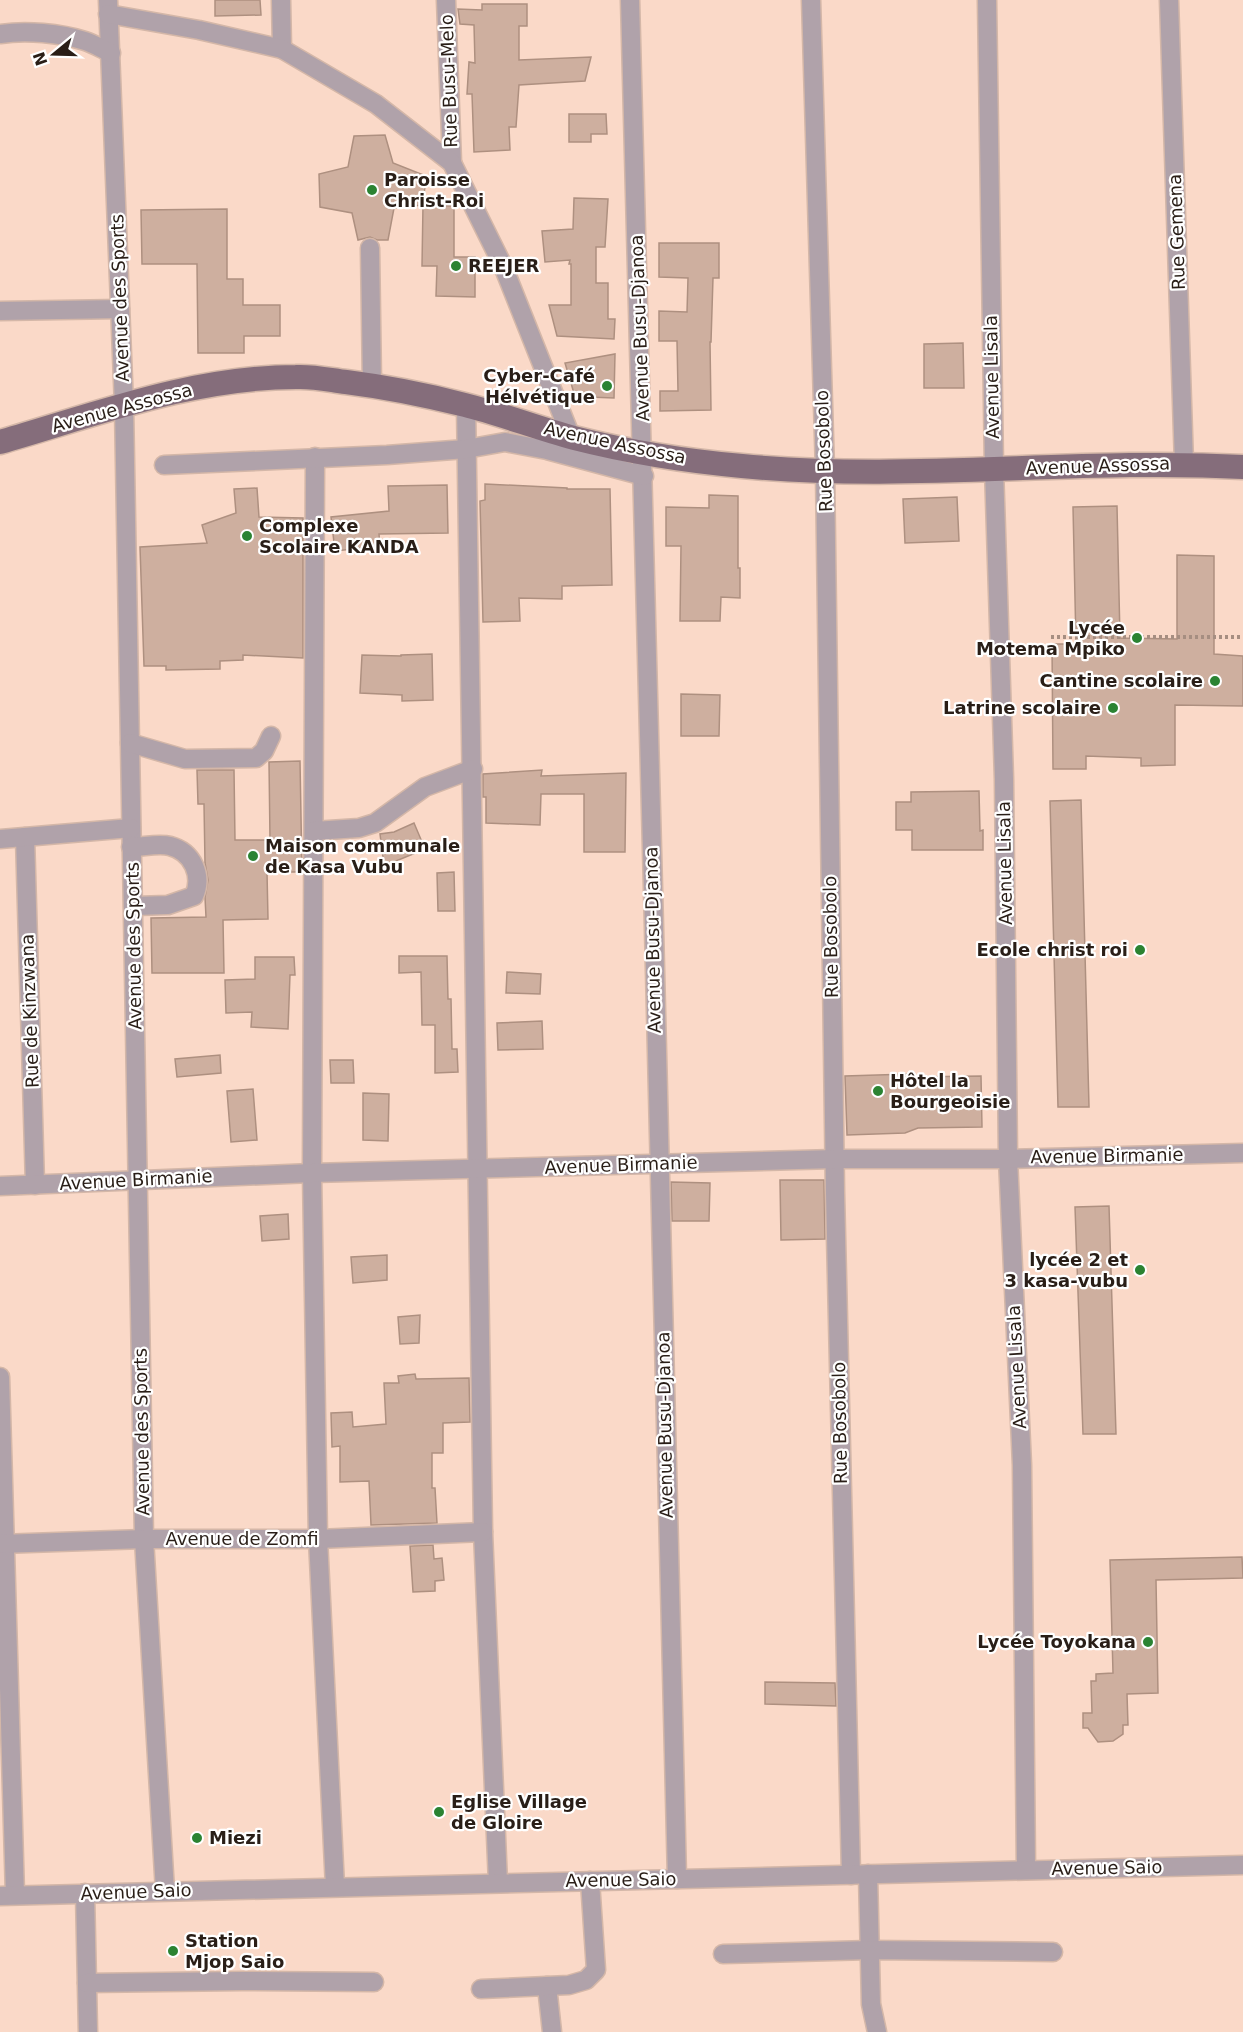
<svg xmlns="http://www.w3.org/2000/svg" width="1243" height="2032" font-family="'DejaVu Sans',sans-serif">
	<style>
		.building { fill: #ceaf9f; stroke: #ae9080; stroke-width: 1.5 }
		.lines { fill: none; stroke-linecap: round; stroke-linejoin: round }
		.minor-casing { stroke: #d4b7a8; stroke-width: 21 }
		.major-casing { stroke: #d4b7a8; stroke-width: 27 }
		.path { stroke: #a68e81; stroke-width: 4; stroke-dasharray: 3 3; stroke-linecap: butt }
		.minor { stroke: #b0a2aa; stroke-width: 18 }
		.major { stroke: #856d7b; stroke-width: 24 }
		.poi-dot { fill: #2b8332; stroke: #fff; stroke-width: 2 }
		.labels { text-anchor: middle; stroke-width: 4.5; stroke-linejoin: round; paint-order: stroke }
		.street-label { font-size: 18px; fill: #291e17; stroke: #fff }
		.poi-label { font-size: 18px; font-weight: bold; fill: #291e17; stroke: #fff; text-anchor: start }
	</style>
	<rect width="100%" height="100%" fill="#fad9c8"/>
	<g class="building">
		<path d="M 215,0 L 260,0 L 261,15 L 215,16 Z"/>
		<path d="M 482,4 L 527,4 L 527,26 L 519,26 L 519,60 L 591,57 L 585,81 L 519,85 L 516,127 L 509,127 L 510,150 L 474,152 L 472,94 L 467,94 L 469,62 L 475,63 L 474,25 L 460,24 L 458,9 L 482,10 Z"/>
		<path d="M 569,114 L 606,114 L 607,134 L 591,134 L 591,142 L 569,142 Z"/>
		<path d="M 385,135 L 393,163 L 426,176 L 423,205 L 394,208 L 388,240 L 377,240 L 370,237 L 358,240 L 352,213 L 320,207 L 319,174 L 348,167 L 354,136 Z"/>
		<path d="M 574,198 L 608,199 L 605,247 L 596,247 L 596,283 L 608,283 L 608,319 L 615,319 L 614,339 L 557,336 L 549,305 L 571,305 L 571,264 L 569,264 L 570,260 L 545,262 L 542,231 L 573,229 Z"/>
		<path d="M 423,205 L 454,206 L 454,257 L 475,257 L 475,297 L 436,296 L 437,266 L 422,266 Z"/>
		<path d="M 227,209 L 227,279 L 243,279 L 243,305 L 280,305 L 280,336 L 244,336 L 244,353 L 198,353 L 197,264 L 142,264 L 141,210 Z"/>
		<path d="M 659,243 L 719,243 L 719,278 L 713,278 L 711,342 L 710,342 L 711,410 L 660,411 L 660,391 L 678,391 L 677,341 L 659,341 L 659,311 L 687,312 L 688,278 L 659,277 Z"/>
		<path d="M 963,343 L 964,388 L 924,388 L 924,344 Z"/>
		<path d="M 615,354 L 614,398 L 588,397 L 576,400 L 565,363 Z"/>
		<path d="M 485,484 L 567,488 L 567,489 L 610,489 L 612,585 L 562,586 L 562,599 L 519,598 L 520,621 L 483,622 L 480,501 L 485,500 Z"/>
		<path d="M 447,485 L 448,533 L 379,534 L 380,546 L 335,551 L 331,517 L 389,511 L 388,486 Z"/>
		<path d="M 257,488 L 259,517 L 303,518 L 303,658 L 243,655 L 243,660 L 220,661 L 220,669 L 166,670 L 166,666 L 144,666 L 140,547 L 207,543 L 202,525 L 236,513 L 234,489 Z"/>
		<path d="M 709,495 L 738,496 L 738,568 L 740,568 L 740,598 L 721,597 L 720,621 L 680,621 L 681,546 L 666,546 L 666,507 L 709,508 Z"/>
		<path d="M 957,497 L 959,541 L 905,543 L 903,499 Z"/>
		<path d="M 1117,506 L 1120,638 L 1177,639 L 1177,555 L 1214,556 L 1214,654 L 1243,656 L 1243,706 L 1175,705 L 1175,765 L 1141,766 L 1141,758 L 1086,756 L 1086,769 L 1053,769 L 1052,644 L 1076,644 L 1073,507 Z"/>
		<path d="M 432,654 L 433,700 L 402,701 L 402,695 L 360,693 L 362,655 L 401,656 L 401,655 Z"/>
		<path d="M 681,694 L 720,695 L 719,736 L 681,736 Z"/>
		<path d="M 300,761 L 302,872 L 267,872 L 268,919 L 223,920 L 224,973 L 152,973 L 151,918 L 206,917 L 205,897 L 208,880 L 205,863 L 204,804 L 198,804 L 197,770 L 234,770 L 235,840 L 270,840 L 269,762 Z"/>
		<path d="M 542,770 L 541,776 L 626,773 L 625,852 L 584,852 L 584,794 L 541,794 L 540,825 L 486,823 L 486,797 L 483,797 L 483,774 Z"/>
		<path d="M 979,791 L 980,831 L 983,830 L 983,850 L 912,850 L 912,830 L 896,830 L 896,802 L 911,802 L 911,792 Z"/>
		<path d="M 1081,800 L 1089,1107 L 1058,1107 L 1050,801 Z"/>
		<path d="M 414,823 L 425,849 L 384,866 L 380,834 L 394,832 Z"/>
		<path d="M 454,872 L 455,911 L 438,911 L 437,873 Z"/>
		<path d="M 399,956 L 447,956 L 448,999 L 451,999 L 452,1049 L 457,1049 L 458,1072 L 435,1073 L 435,1025 L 422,1025 L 421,972 L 399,973 Z"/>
		<path d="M 255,957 L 294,957 L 295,975 L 290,975 L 288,1029 L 251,1027 L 252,1012 L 226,1013 L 225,980 L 255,979 Z"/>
		<path d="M 507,972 L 541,974 L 540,994 L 506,993 Z"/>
		<path d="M 542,1021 L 543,1049 L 498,1050 L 497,1023 Z"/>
		<path d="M 220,1055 L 221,1073 L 177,1077 L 175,1059 Z"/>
		<path d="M 330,1060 L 353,1060 L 354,1083 L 331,1083 Z"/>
		<path d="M 909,1074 L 909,1077 L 981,1076 L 982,1127 L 918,1128 L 905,1133 L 847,1135 L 845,1076 Z"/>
		<path d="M 253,1089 L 257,1140 L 231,1142 L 227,1091 Z"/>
		<path d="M 363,1093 L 389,1094 L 388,1141 L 363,1140 Z"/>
		<path d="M 780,1180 L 824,1180 L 825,1239 L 781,1240 Z"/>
		<path d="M 671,1182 L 710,1183 L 709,1221 L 672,1221 Z"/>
		<path d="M 1109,1206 L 1116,1434 L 1083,1434 L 1075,1207 Z"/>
		<path d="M 288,1214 L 289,1239 L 262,1241 L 260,1216 Z"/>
		<path d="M 387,1255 L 387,1280 L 353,1283 L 351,1257 Z"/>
		<path d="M 420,1315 L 419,1343 L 400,1344 L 398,1317 Z"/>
		<path d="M 415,1374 L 416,1379 L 469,1378 L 470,1422 L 443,1423 L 443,1453 L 432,1453 L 432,1488 L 435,1488 L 437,1523 L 371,1525 L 369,1481 L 340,1482 L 340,1446 L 332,1447 L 331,1413 L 352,1412 L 353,1427 L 386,1424 L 384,1383 L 399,1383 L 398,1376 Z"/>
		<path d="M 433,1545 L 434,1559 L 442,1558 L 444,1580 L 435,1581 L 435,1591 L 413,1592 L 410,1546 Z"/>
		<path d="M 1242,1557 L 1243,1578 L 1156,1580 L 1158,1693 L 1127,1694 L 1128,1725 L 1123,1725 L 1123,1734 L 1113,1741 L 1098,1742 L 1088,1728 L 1083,1728 L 1083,1713 L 1092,1713 L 1091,1681 L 1096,1681 L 1096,1674 L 1113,1673 L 1110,1560 Z"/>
		<path d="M 765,1682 L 835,1683 L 836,1706 L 765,1704 Z"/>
	</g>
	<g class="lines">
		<g class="minor-casing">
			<g id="minor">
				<path d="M 108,0 L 124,406 L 144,1539 L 165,1891"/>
				<path d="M 281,0 L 282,49"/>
				<path d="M 446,0 L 452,163"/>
				<path d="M 630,0 C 649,626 660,1253 677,1879"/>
				<path d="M 811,0 L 825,471 L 835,1193 L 851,1875"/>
				<path d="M 987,0 L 994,469 L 1004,779 L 1008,1159 L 1022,1465 L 1026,1870"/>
				<path d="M 1169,0 L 1184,464"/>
				<path d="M 108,14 L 199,30 L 282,49 L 376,104 L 452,163 L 503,266 L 571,437"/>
				<path d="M 0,34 C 26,30 60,33 85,41 C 94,44 102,49 111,53"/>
				<path d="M 370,248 L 372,385"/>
				<path d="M 0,311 L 120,309"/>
				<path d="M 466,405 L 483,1532 L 498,1883"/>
				<path d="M 315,457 L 312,1173 L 318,1539 L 335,1887"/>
				<path d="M 164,465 L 387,455 L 466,449 L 505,442 L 547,450 L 644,476"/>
				<path d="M 130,743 L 185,759 L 256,758 L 264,751 L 271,736"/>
				<path d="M 314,831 L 359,828 L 375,823 L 425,787 L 473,769"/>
				<path d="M 25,837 L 35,1185"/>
				<path d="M 0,839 L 131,828"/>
				<path d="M 131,847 C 143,847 159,843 170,846 C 193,852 203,876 194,896 L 168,905 L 134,906"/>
				<path d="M 0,1186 L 312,1173 L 835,1159 L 1008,1159 L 1243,1153"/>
				<path d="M 0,1377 L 15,1895"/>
				<path d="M 0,1544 L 144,1539 L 318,1539 L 483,1532"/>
				<path d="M 868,1874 L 871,2004 L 877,2032"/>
				<path d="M 85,1893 L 88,2032"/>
				<path d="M 0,1896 L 1243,1865"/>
				<path d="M 723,1954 L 870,1950 L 1053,1952"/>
				<path d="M 87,1983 L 241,1981 L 374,1982"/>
				<path d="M 547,1986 L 552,2032"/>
				<path d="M 481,1989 L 569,1985 L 586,1980 L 596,1970 L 590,1881"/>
			</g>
		</g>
		<g class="major-casing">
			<path id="major" d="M 0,442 C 97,414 194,377 296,377 C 313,376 330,380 346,382 C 386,387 426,395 465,405 C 501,414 537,428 574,438 C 629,452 686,461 742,466 C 909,482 1076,458 1243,467"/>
		</g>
		<path class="path" d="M 1051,637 L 1243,637"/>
		<use href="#minor" class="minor"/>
		<use href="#major" class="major"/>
	</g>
	<g class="poi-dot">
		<circle cx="372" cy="190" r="6"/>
		<circle cx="456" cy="266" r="6"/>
		<circle cx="607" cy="386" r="6"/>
		<circle cx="247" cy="536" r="6"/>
		<circle cx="1137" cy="638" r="6"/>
		<circle cx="1215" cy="681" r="6"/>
		<circle cx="1113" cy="708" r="6"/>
		<circle cx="253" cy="856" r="6"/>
		<circle cx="1140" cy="950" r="6"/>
		<circle cx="878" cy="1091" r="6"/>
		<circle cx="1140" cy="1270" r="6"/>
		<circle cx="1148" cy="1642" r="6"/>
		<circle cx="439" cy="1812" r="6"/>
		<circle cx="197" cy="1838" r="6"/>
		<circle cx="173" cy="1951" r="6"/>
	</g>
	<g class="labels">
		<g class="street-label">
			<text transform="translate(449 81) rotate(-92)" y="6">Rue Busu-Melo</text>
			<text transform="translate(1177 232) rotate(-92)" y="6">Rue Gemena</text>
			<text transform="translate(120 298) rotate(-92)" y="6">Avenue des Sports</text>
			<text transform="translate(640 328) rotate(-92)" y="6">Avenue Busu-Djanoa</text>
			<text transform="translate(992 377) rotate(-91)" y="6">Avenue Lisala</text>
			<text transform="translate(122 408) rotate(-15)" y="6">Avenue Assossa</text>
			<text transform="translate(615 443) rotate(12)" y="6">Avenue Assossa</text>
			<text transform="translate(824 451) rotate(-92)" y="6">Rue Bosobolo</text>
			<text transform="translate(1098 466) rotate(-2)" y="6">Avenue Assossa</text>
			<text transform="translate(1005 863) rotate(-91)" y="6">Avenue Lisala</text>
			<text transform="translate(831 937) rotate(-91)" y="6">Rue Bosobolo</text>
			<text transform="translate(653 940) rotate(-91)" y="6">Avenue Busu-Djanoa</text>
			<text transform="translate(134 946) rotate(-91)" y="6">Avenue des Sports</text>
			<text transform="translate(30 1011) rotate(-92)" y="6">Rue de Kinzwana</text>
			<text transform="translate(1107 1156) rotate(-1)" y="6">Avenue Birmanie</text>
			<text transform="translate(621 1165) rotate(-2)" y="6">Avenue Birmanie</text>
			<text transform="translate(136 1180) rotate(-3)" y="6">Avenue Birmanie</text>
			<text transform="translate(1017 1367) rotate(-93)" y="6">Avenue Lisala</text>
			<text transform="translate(840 1423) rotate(-91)" y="6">Rue Bosobolo</text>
			<text transform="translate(665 1425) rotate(-91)" y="6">Avenue Busu-Djanoa</text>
			<text transform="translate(142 1432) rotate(-91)" y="6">Avenue des Sports</text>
			<text x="242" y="1545">Avenue de Zomfi</text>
			<text transform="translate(1107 1868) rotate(-1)" y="6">Avenue Saio</text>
			<text transform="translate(621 1880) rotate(-1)" y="6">Avenue Saio</text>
			<text transform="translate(136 1892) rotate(-2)" y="6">Avenue Saio</text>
		</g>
		<g class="poi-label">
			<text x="384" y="186">Paroisse<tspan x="384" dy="21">Christ-Roi</tspan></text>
			<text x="468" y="272">REEJER</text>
			<text x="595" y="382" text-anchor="end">Cyber-Café<tspan x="595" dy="21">Hélvétique</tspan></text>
			<text x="259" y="532">Complexe<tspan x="259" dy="21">Scolaire KANDA</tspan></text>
			<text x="1125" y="634" text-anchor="end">Lycée<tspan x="1125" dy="21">Motema Mpiko</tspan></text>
			<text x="1203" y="687" text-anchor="end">Cantine scolaire</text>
			<text x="1101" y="714" text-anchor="end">Latrine scolaire</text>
			<text x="265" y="852">Maison communale<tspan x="265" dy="21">de Kasa Vubu</tspan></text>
			<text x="1128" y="956" text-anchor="end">Ecole christ roi</text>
			<text x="890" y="1087">Hôtel la<tspan x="890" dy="21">Bourgeoisie</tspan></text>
			<text x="1128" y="1266" text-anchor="end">lycée 2 et<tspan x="1128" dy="21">3 kasa-vubu</tspan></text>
			<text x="1136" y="1648" text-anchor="end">Lycée Toyokana</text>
			<text x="451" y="1808">Eglise Village<tspan x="451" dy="21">de Gloire</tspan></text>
			<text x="209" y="1844">Miezi</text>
			<text x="185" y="1947">Station<tspan x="185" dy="21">Mjop Saio</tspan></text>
		</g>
	</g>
	<g transform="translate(54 54) rotate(251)" stroke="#ffffff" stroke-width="4.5" paint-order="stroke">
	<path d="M0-4.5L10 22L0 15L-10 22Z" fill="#291e17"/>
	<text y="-9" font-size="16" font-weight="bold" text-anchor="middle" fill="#291e17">N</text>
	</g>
</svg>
